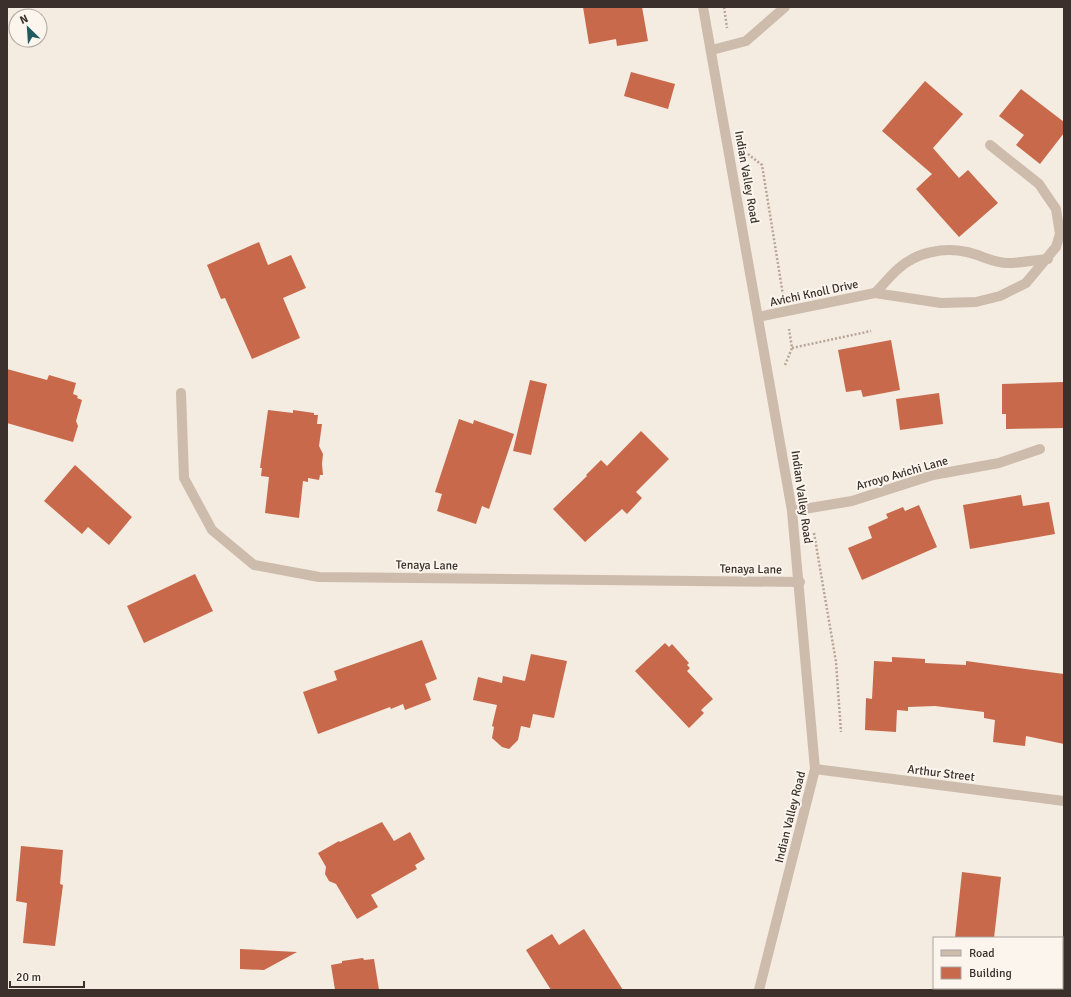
<svg xmlns="http://www.w3.org/2000/svg" width="1071" height="997" font-family="Signika,sans-serif">
	<style>
		.building { fill: #c8694b }
		.lines { fill: none; stroke-linecap: round; stroke-linejoin: round }
		.path { stroke: #b9a596; stroke-width: 2.5; stroke-dasharray: 2 2; stroke-linecap: butt }
		.minor { stroke: #cdbbac; stroke-width: 10 }
		.labels { text-anchor: middle; stroke-width: 4; stroke-linejoin: round; paint-order: stroke }
		.street-label { font-size: 12px; fill: #3b302b; stroke: #fbf5ee }
	</style>
	<rect width="100%" height="100%" fill="#f4ebe1"/>
	<g class="building">
		<path d="M 583,7 L 642,7 L 648,41 L 617,46 L 616,39 L 589,44 Z"/>
		<path d="M 631,72 L 675,84 L 668,109 L 624,96 Z"/>
		<path d="M 925,81 L 963,114 L 933,148 L 959,178 L 968,170 L 998,203 L 959,237 L 916,189 L 932,174 L 882,131 Z"/>
		<path d="M 1021,89 L 1064,122 L 1064,133 L 1040,164 L 1016,145 L 1024,135 L 999,116 Z"/>
		<path d="M 259,242 L 268,265 L 291,255 L 306,288 L 283,298 L 300,338 L 252,359 L 225,298 L 221,299 L 207,265 Z"/>
		<path d="M 891,340 L 900,390 L 863,397 L 861,390 L 846,392 L 838,350 Z"/>
		<path d="M 7,369 L 47,380 L 49,375 L 76,383 L 73,394 L 78,396 L 77,398 L 82,400 L 76,421 L 78,426 L 73,442 L 7,423 Z"/>
		<path d="M 530,380 L 547,384 L 531,455 L 513,451 Z"/>
		<path d="M 1064,382 L 1064,428 L 1006,429 L 1006,414 L 1002,414 L 1002,384 Z"/>
		<path d="M 939,393 L 943,424 L 900,430 L 896,399 Z"/>
		<path d="M 268,410 L 293,413 L 293,410 L 314,413 L 314,415 L 318,415 L 317,424 L 322,424 L 319,446 L 323,454 L 322,464 L 323,475 L 320,475 L 319,480 L 308,478 L 308,482 L 303,481 L 299,518 L 265,513 L 269,477 L 261,476 L 262,468 L 260,468 Z"/>
		<path d="M 459,419 L 473,424 L 474,420 L 514,434 L 489,509 L 482,506 L 476,524 L 437,511 L 442,494 L 435,492 Z"/>
		<path d="M 641,431 L 669,459 L 636,492 L 642,498 L 627,514 L 622,509 L 585,542 L 553,509 L 587,476 L 586,475 L 601,460 L 607,466 Z"/>
		<path d="M 75,465 L 132,517 L 109,545 L 88,527 L 82,534 L 44,501 Z"/>
		<path d="M 1021,495 L 1023,506 L 1049,502 L 1055,534 L 970,549 L 963,505 Z"/>
		<path d="M 919,505 L 937,547 L 862,580 L 848,548 L 872,538 L 868,527 L 888,518 L 886,514 L 903,507 L 905,511 Z"/>
		<path d="M 195,574 L 213,611 L 144,643 L 127,606 Z"/>
		<path d="M 422,640 L 437,679 L 425,684 L 431,700 L 405,710 L 403,704 L 391,709 L 390,707 L 318,734 L 303,692 L 337,680 L 334,671 Z"/>
		<path d="M 665,643 L 669,647 L 672,644 L 689,663 L 687,665 L 690,668 L 687,671 L 713,699 L 701,710 L 704,713 L 689,728 L 635,671 Z"/>
		<path d="M 531,654 L 567,661 L 554,718 L 533,714 L 530,728 L 521,726 L 518,740 L 509,749 L 502,747 L 492,738 L 494,727 L 492,726 L 497,705 L 473,700 L 478,677 L 502,683 L 503,676 L 525,681 Z"/>
		<path d="M 892,657 L 925,659 L 925,663 L 966,665 L 966,661 L 1064,674 L 1064,744 L 1026,736 L 1025,746 L 993,742 L 995,720 L 984,718 L 984,712 L 935,706 L 908,707 L 908,711 L 897,710 L 896,732 L 865,730 L 866,698 L 872,699 L 874,661 L 892,662 Z"/>
		<path d="M 382,822 L 394,841 L 410,832 L 425,859 L 415,865 L 417,869 L 371,895 L 378,907 L 357,919 L 336,884 L 329,881 L 325,874 L 326,867 L 318,853 L 339,841 L 340,842 Z"/>
		<path d="M 21,846 L 63,850 L 60,884 L 63,885 L 55,946 L 23,943 L 27,903 L 16,901 Z"/>
		<path d="M 962,872 L 1001,877 L 994,938 L 955,938 Z"/>
		<path d="M 584,929 L 623,990 L 551,990 L 526,950 L 552,934 L 559,945 Z"/>
		<path d="M 240,949 L 297,952 L 264,970 L 240,969 Z"/>
		<path d="M 363,958 L 364,960 L 374,959 L 379,990 L 335,990 L 331,965 L 342,963 L 342,961 Z"/>
	</g>
	<g class="lines">
		<g class="path">
			<path d="M 724,7 L 727,28"/>
			<path d="M 748,154 L 762,165 L 783,295"/>
			<path d="M 792,348 L 871,331"/>
			<path d="M 785,365 L 792,348 L 789,329"/>
			<path d="M 814,533 L 836,662 L 841,732"/>
		</g>
		<g class="minor">
			<path d="M 703,7 L 792,511 L 815,769 L 759,990"/>
			<path d="M 712,50 L 746,41 L 785,7"/>
			<path d="M 875,293 C 883,285 890,276 898,269 C 916,252 944,247 967,252 C 981,255 993,263 1008,263 C 1021,263 1035,260 1048,259"/>
			<path d="M 758,317 L 875,293 L 941,303 L 976,302 L 1000,296 L 1026,283 L 1056,247 L 1060,234 L 1056,209 L 1039,184 L 990,145"/>
			<path d="M 181,393 L 184,478 L 212,530 L 254,565 L 319,577 L 800,582"/>
			<path d="M 792,511 L 852,501 L 933,475 L 999,463 L 1040,449"/>
			<path d="M 815,769 L 1064,801"/>
		</g>
	</g>
	<g class="labels">
		<g class="street-label">
			<text transform="translate(747 177) rotate(80)" y="4">Indian Valley Road</text>
			<text transform="translate(814 293) rotate(-12)" y="4">Avichi Knoll Drive</text>
			<text transform="translate(902 473) rotate(-16)" y="4">Arroyo Avichi Lane</text>
			<text transform="translate(802 497) rotate(82)" y="4">Indian Valley Road</text>
			<text transform="translate(427 565) rotate(1)" y="4">Tenaya Lane</text>
			<text transform="translate(751 569) rotate(1)" y="4">Tenaya Lane</text>
			<text transform="translate(941 773) rotate(7)" y="4">Arthur Street</text>
			<text transform="translate(790 817) rotate(-76)" y="4">Indian Valley Road</text>
		</g>
	</g>
	<rect width="1071" height="997" fill="none" stroke="#3b302b" stroke-width="16"/>
	<rect x="933" y="937" width="130" height="52" fill="#fbf5ee" stroke="#aea6a0"/>
	<rect x="941" y="950" width="20" height="6" fill="#cdbbac" stroke="#aea6a0"/>
	<text x="969" y="957" font-size="12" fill="#3b302b">Road</text>
	<rect x="941" y="967" width="20" height="12" fill="#c8694b" stroke="#aea6a0"/>
	<text x="969" y="977" font-size="12" fill="#3b302b">Building</text>
	<g transform="translate(28 28) rotate(335)"><circle r="19" fill="#fbf5ee" stroke="#aea6a0"/>
	<path d="M0-3L7 15L0 10L-7 15Z" fill="#1f5a5e"/>
	<text y="-6" font-size="11" font-weight="bold" text-anchor="middle" fill="#3b302b">N</text>
	</g>
	<path d="M10 981v6h74v-6" fill="none" stroke="#3b302b" stroke-width="2"/>
	<text x="16" y="981" font-size="12" fill="#3b302b" stroke="#fbf5ee" stroke-width="3" paint-order="stroke">20 m</text>
</svg>
